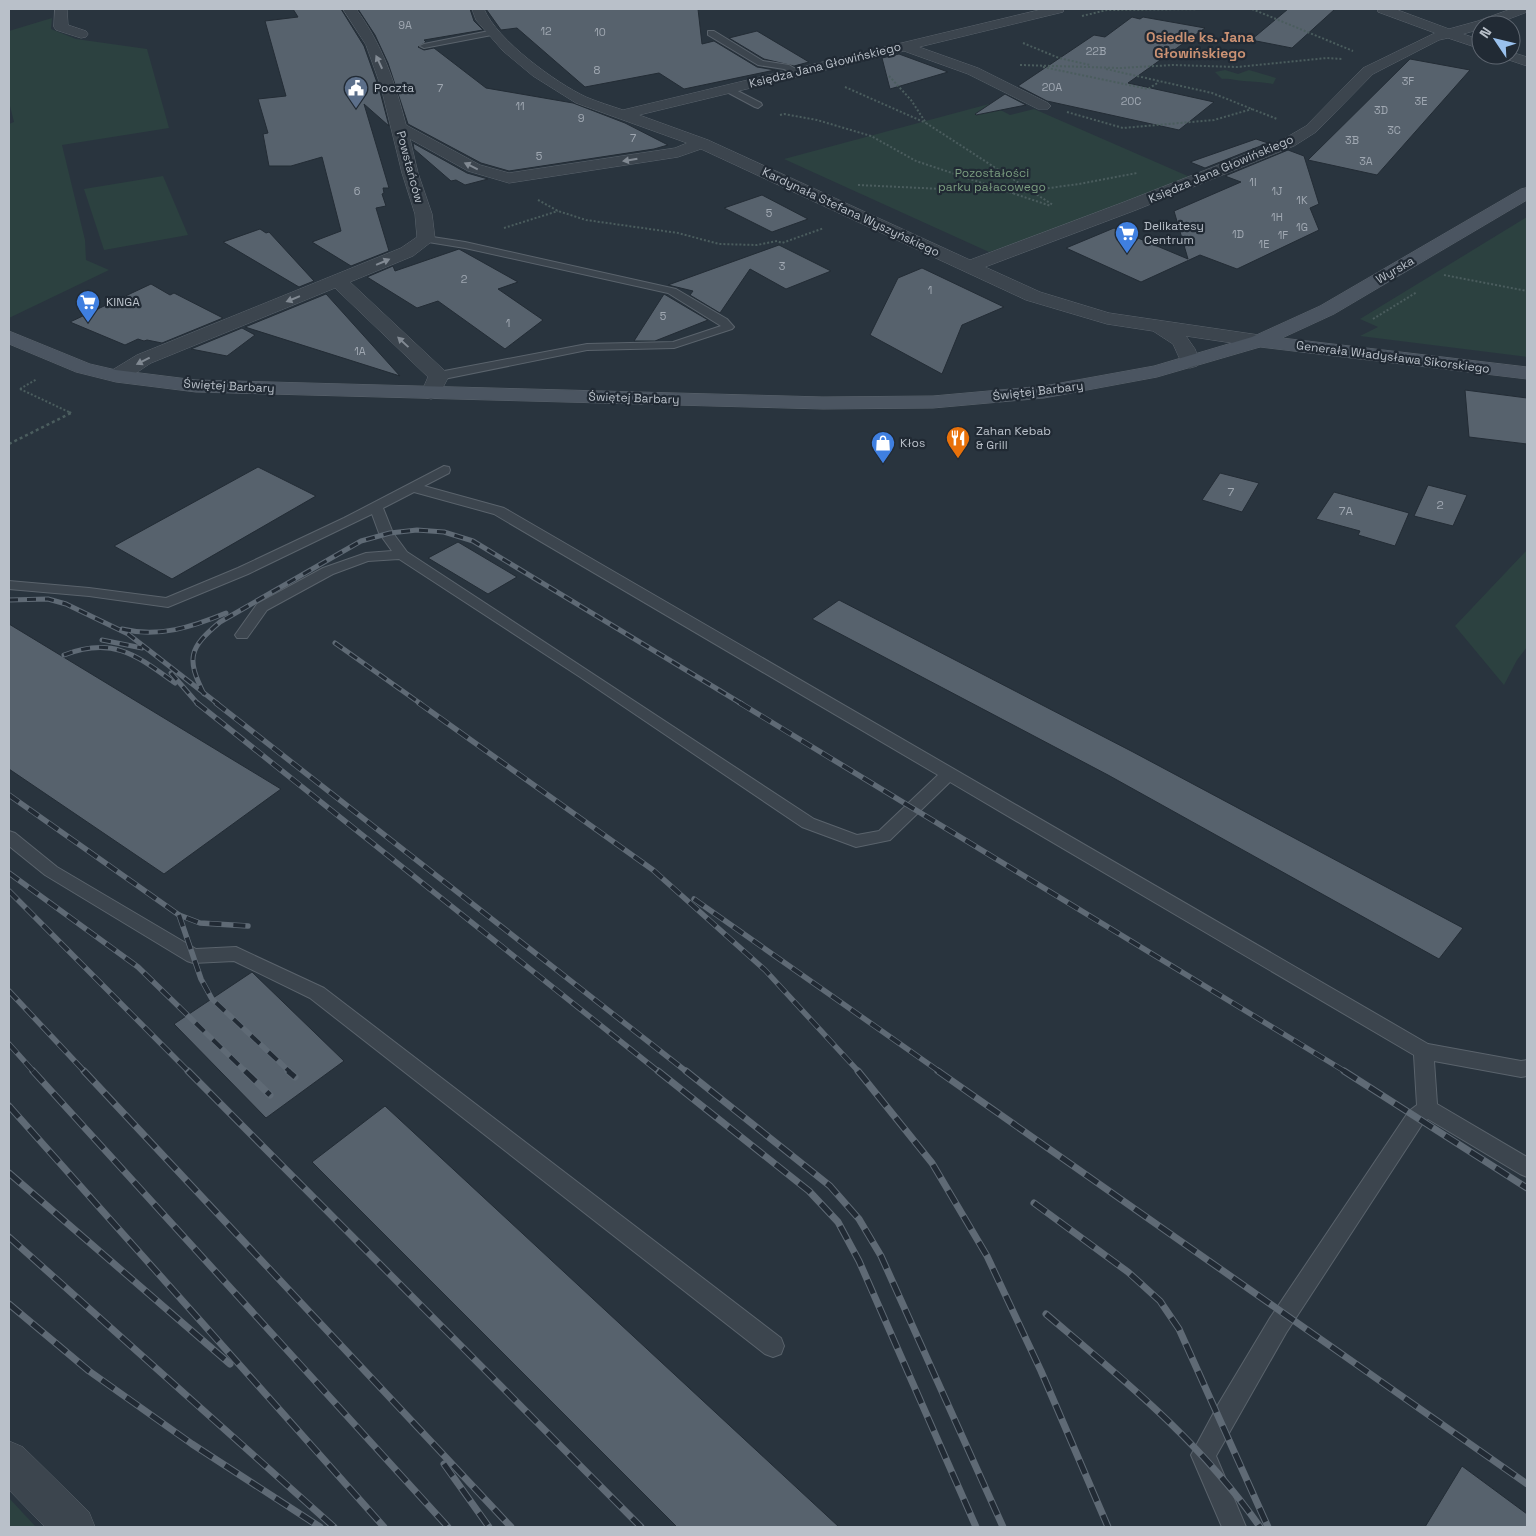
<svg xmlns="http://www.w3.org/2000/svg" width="1536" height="1536" font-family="'Space Grotesk',sans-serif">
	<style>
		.green { fill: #2c4140 }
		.building { fill: #57626d; stroke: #232c35 }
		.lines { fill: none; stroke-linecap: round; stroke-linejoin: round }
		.lane-casing { stroke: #5a636c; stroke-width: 2 }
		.street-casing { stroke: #5a636c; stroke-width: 1 }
		.secondary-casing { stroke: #5a636c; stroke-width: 1 }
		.path-far1 { stroke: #4b5d5e; stroke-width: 2; stroke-dasharray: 2 2; stroke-linecap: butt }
		.path { stroke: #4b5d5e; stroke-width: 2.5; stroke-dasharray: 3 3; stroke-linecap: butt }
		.lane { fill: #3c454e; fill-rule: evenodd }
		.street { fill: #3c454e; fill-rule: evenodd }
		.secondary { fill: #4b5561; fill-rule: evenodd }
		.rail-far2-casing { stroke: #5f6a75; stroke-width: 5 }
		.rail-far1-casing { stroke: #5f6a75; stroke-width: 5.5 }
		.rail-casing { stroke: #5f6a75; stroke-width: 7 }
		.rail-far2 { stroke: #212a34; stroke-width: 3; stroke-dasharray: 9; stroke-linecap: butt }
		.rail-far1 { stroke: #212a34; stroke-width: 4; stroke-dasharray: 12; stroke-linecap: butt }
		.rail { stroke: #212a34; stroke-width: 5; stroke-dasharray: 15; stroke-linecap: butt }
		.oneway { fill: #818992 }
		.labels { text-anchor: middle; stroke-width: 4.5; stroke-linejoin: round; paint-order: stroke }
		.far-number-label { font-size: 11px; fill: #a0a8b2 }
		.far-street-label { font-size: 12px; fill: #b9c0c9; stroke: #212a34 }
		.far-poi-label { font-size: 12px; fill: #b9c0c9; stroke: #212a34; text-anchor: start }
		.far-park-label { font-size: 12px; fill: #7a9c7f; stroke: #212a34 }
		.number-label { font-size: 12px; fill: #a0a8b2 }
		.far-neighbourhood-label { font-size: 14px; font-weight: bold; fill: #ca9173; stroke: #212a34 }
	</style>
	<rect width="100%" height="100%" fill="#29343e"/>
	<g class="green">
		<path d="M 52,18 L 51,29 L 76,39 L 147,49 L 169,128 L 62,145 L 85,240 L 86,260 L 109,270 L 9,318 L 9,124 L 14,122 L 9,102 L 9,31 Z"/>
		<path d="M 1225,70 L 1238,74 L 1249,70 L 1276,78 L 1273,84 C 1263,82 1254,82 1243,81 C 1236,81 1230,78 1222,79 L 1215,72 Z"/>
		<path d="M 989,104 L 1010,115 L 1034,109 L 1190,177 L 1153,195 L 989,252 L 784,159 Z"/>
		<path d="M 163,176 L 188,235 L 104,250 L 84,189 Z"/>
		<path d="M 1527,217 L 1527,357 L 1360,336 L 1378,327 L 1360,319 Z"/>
		<path d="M 1527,550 L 1527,647 L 1517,660 L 1504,685 L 1455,626 Z"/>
		<path d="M 9,1498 L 36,1527 L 9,1527 Z"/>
	</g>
	<g class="building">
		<path d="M 293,9 L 341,9 L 364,46 L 379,88 L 389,126 L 364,104 L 389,188 L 383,188 L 384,193 L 382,194 L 386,206 L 376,208 L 389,251 L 351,266 L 312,242 L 341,231 L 322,157 L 291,166 L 269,166 L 263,134 L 268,133 L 258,99 L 286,96 L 265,21 L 298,17 Z"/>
		<path d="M 358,9 L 470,9 L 474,21 L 483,30 L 424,40 L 426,42 L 418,47 L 424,50 L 434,48 L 486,88 L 573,103 L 625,123 L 668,145 L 654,149 L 509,171 L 481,163 L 408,124 L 388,63 L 375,35 Z"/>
		<path d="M 486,9 L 698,9 L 702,44 L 714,41 L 757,67 L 775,70 L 684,89 L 659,73 L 585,87 L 517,28 L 501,30 Z"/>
		<path d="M 1288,9 L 1335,9 L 1292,48 L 1251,40 Z"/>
		<path d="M 1132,17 L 1140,19 L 1143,17 L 1205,28 L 1128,83 L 1214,102 L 1179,130 L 1047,101 L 1018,86 L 1094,35 L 1105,37 Z"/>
		<path d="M 757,31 L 809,62 L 794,66 L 764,59 L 729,38 Z"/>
		<path d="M 899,54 L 948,72 L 890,89 L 882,58 Z"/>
		<path d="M 1410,59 L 1470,70 L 1377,175 L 1308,160 Z"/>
		<path d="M 1005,94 L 1026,105 L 976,115 L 975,114 Z"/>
		<path d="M 1256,139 L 1268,143 L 1205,168 L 1190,162 Z"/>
		<path d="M 413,143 L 467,173 L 488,179 L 465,185 L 456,180 L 451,181 L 414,149 Z"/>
		<path d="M 1288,150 L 1304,156 L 1319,204 L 1310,208 L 1319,230 L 1237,269 L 1200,255 L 1141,282 L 1066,248 L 1114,228 L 1188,259 L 1174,211 L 1241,182 L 1225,176 Z"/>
		<path d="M 762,195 L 808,219 L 772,232 L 724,208 Z"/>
		<path d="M 260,229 L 266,233 L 269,232 L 314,281 L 299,287 L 223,242 Z"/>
		<path d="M 779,245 L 831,271 L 786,289 L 750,269 L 720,313 L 690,295 L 693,291 L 668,285 Z"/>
		<path d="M 459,249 L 518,282 L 498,289 L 543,320 L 505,349 L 438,301 L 417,308 L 367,277 L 393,266 L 395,271 Z"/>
		<path d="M 922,268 L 1004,307 L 962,325 L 942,374 L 870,335 L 898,278 Z"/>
		<path d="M 151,284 L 170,295 L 174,293 L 223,318 L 162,343 L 147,340 L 144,341 L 138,339 L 125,345 L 70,322 Z"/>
		<path d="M 326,294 L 327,295 L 400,376 L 245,327 Z"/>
		<path d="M 664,294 L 708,320 L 655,341 L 634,341 Z"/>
		<path d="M 242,328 L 255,335 L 227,356 L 191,349 Z"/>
		<path d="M 1465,390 L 1527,398 L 1527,444 L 1469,437 Z"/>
		<path d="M 258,467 L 316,496 L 172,579 L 114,546 Z"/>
		<path d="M 1220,473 L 1259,483 L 1242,512 L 1202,500 Z"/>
		<path d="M 1428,485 L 1467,495 L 1453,526 L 1414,516 Z"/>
		<path d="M 1334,492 L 1409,513 L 1395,546 L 1358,535 L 1360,531 L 1316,519 Z"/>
		<path d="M 458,542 L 517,577 L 488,594 L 428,558 Z"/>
		<path d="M 839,600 L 1133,752 L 1463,928 L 1439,959 L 1108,775 L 812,619 Z"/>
		<path d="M 9,624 L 281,789 L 164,874 L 9,769 Z"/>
		<path d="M 252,972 L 344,1061 L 266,1118 L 174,1024 Z"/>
		<path d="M 385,1106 L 839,1527 L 677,1527 L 312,1162 Z"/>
		<path d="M 1462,1466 L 1527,1514 L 1527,1527 L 1425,1527 Z"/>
	</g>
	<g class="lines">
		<g class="lane-casing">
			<g id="lane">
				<path d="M 494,30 L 498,32 L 497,34 L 424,48 L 420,46 L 424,44 Z"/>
				<path d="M 708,31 L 714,31 L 763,61 L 789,65 L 801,72 L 797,75 L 784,69 L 758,65 L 708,35 Z"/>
				<path d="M 728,86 L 761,103 L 762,105 L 758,108 L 755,107 L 725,91 L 725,87 Z"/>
				<path d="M 426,236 L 465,242 L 676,289 L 727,319 L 734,327 L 732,329 L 674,348 L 587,350 L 439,380 L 435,379 L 433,376 L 439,372 L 587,344 L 673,342 L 721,326 L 668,293 L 465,248 L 422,241 L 421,239 L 422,237 Z"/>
				<path d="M 444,466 L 449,467 L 450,470 L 449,473 L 424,486 L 504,508 L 1428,1044 L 1521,1061 L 1527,1060 L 1527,1076 L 1521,1077 L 1434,1061 L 1437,1104 L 1527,1157 L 1527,1177 L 1520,1174 L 1428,1119 L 1423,1123 L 1286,1333 L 1216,1456 L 1246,1527 L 1222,1527 L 1191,1455 L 1219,1403 L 1270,1318 L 1409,1111 L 1417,1105 L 1414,1055 L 950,782 L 890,840 L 856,847 L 802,827 L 580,677 L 399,559 L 368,561 L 333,574 L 267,610 L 247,638 L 237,638 L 235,635 L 257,604 L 323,568 L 366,553 L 392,551 L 379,533 L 372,514 L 248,574 L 168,607 L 89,596 L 9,589 L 9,581 L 89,588 L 166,598 L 238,568 L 344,518 ZM 414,492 L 494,514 L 938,775 L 879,831 L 857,835 L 814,819 L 407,552 L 393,533 L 383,508 Z"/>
				<path d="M 9,831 L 15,833 L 57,867 L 196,949 L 236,947 L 324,988 L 781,1338 L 784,1346 L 781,1354 L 773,1357 L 765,1354 L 310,998 L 234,961 L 193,963 L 187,961 L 45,875 L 9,846 Z"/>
			</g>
		</g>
		<g class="street-casing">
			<g id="street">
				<path d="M 55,9 L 67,9 L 68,25 L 86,31 L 88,34 L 86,37 L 81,38 L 56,30 L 54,27 Z"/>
				<path d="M 343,9 L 356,9 C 382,44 395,82 406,125 L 480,165 L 509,173 L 675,148 L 687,143 L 576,103 L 533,76 L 503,51 L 476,20 L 472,9 L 484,9 C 497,40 556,83 586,97 C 598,102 611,106 623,110 L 1043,9 L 1064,9 L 1063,12 L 919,47 L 978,68 L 1048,103 L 1051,106 L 1048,109 L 1038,109 L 968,74 L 904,51 L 639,115 L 708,140 L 970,260 L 1124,202 L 1282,140 L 1306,126 L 1363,68 L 1435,33 L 1378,12 L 1377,9 L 1395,9 L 1449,29 L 1478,21 L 1511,9 L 1527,9 L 1527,12 L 1493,25 L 1481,25 L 1481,29 L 1463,34 L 1481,40 L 1481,49 L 1448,38 L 1439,40 L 1373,74 L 1316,132 L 1294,146 L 1136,210 L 985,267 L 1040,292 L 1109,313 L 1259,335 L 1266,337 L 1269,341 L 1266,345 L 1259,347 L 1186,336 L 1195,349 L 1200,362 L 1197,366 L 1190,368 L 1183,366 L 1173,344 L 1153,331 L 1107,324 L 1026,300 L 701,149 L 678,157 L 509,183 L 468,171 L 410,139 L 418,173 L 432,214 L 435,239 L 413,256 L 350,282 L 446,372 L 449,376 L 438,397 L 431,399 L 424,397 L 421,393 L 428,377 L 335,288 L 151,363 C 138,371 124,384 109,380 L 106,376 L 109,372 L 137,355 L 401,248 L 417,237 L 415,214 L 402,173 L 381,87 L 366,45 Z"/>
				<path d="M 1511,52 L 1527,57 L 1527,66 L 1503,58 L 1501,55 L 1511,55 Z"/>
				<path d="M 9,1441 L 23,1447 L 89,1512 L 95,1527 L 45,1527 L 9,1490 Z"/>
			</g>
		</g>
		<g class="secondary-casing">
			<path id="secondary" d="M 1527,188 L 1527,200 L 1334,314 L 1282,338 L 1527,367 L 1527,379 L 1260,347 L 1157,377 L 1044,398 L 933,408 L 823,409 L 196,392 L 116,382 L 76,372 L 9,344 L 9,331 L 90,364 L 116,370 L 196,380 L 823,397 L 933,396 L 1044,386 L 1154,366 L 1252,337 L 1320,306 L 1521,189 Z"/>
		</g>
		<g class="path-far1">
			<path d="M 1252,9 L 1353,51"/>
			<path d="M 1082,16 L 1107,10 L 1209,9"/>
			<path d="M 1023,43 L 1059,58 L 1090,65"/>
			<path d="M 1020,65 L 1120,68 L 1173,65 L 1237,67 L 1327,58 L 1343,59"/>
			<path d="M 1043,67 L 1148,89 L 1159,82"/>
			<path d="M 1106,69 L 1212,93 L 1277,119"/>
			<path d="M 889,76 L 911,100 L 926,123 L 1053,205"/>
			<path d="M 845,87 L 926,123"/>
			<path d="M 1067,112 L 1123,128 L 1214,120 L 1252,109"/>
			<path d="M 780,115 L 784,114 L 817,120 L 871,136 L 916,161 L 1051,206"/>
			<path d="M 858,185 L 1006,192"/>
			<path d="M 1012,193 L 1079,184 L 1137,173"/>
			<path d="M 538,200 L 558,211 L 586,220 L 678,233 L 719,244 L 757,245 L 777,241 L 782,243 L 824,228"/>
			<path d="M 504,228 L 558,211"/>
			<path d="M 1444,275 L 1527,291"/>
			<path d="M 1373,319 L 1417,292"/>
			<path d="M 20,389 L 71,413"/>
			<path d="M 20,389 L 37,379"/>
		</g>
		<g class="path">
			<path d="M 69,412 L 71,413"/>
			<path d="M 9,444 L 71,413"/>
		</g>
		<use href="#lane" class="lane"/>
		<use href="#street" class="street"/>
		<use href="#secondary" class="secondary"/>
		<g class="rail-far2-casing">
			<g id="rail-far2">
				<path d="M 9,600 L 48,599 L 66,604 L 128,634 L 218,704"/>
				<path d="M 122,629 C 159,638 192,627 226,613"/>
				<path d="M 102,640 L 142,648"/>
				<path d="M 335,643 L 421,704"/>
				<path d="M 64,655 C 113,636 136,655 175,683"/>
				<path d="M 171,673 L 198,704"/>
				<path d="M 204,694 C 186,658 189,648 220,622 L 361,541 L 390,533 L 417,530 L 444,532 L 473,541 L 742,704"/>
			</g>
		</g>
		<g class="rail-far1-casing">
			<g id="rail-far1">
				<path d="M 197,703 L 659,1072"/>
				<path d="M 216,703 L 687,1072"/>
				<path d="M 419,703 L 653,870 L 765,970 L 859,1072"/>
				<path d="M 740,703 L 1346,1072"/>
				<path d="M 9,795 L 179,915 L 200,923 L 248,926"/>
				<path d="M 9,873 L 138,967 L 246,1072"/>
				<path d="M 9,891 L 189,1072"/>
				<path d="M 694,899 L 940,1072"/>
				<path d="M 179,915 L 201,979 L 212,999 L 290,1072"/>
				<path d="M 9,991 L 85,1072"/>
				<path d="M 9,1044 L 34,1072"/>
			</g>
		</g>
		<g class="rail-casing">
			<g id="rail">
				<path d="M 33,1071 L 448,1527"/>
				<path d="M 84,1071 L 511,1527"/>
				<path d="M 188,1071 L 641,1527"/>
				<path d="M 245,1071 L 270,1095"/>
				<path d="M 288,1071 L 295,1077"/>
				<path d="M 658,1071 L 809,1191 L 838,1222 L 859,1261 L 976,1527"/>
				<path d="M 686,1071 L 830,1186 L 859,1219 L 881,1256 L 1003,1527"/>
				<path d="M 858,1071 L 932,1163 L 987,1256 L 1041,1371 L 1108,1527"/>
				<path d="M 938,1071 L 1527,1484"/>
				<path d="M 1344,1071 L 1527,1188"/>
				<path d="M 9,1106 L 384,1527"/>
				<path d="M 9,1173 L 230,1364"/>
				<path d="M 1034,1203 L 1128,1272 L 1160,1301 L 1179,1329 L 1268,1527"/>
				<path d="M 9,1237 L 334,1527"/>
				<path d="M 9,1304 L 89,1371 L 192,1444 L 320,1527"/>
				<path d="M 1046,1314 C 1125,1381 1200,1441 1260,1527"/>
				<path d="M 444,1464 L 489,1527"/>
			</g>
		</g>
		<use href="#rail-far2" class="rail-far2"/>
		<use href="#rail-far1" class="rail-far1"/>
		<use href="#rail" class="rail"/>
	</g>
	<defs><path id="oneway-solid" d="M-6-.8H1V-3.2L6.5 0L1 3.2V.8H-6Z" transform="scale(1.25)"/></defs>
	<g class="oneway">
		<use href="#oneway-solid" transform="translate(379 62) rotate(-115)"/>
		<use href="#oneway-solid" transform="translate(630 160) rotate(171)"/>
		<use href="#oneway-solid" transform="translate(471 166) rotate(-154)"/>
		<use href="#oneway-solid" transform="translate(383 262) rotate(-23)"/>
		<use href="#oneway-solid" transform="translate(293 299) rotate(158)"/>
		<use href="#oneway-solid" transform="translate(403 342) rotate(-137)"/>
		<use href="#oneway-solid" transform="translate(143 361) rotate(153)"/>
	</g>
	<defs>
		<g id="civic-pin" transform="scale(1.25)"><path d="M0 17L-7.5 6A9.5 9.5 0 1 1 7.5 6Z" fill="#5c6f8a" stroke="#212a34"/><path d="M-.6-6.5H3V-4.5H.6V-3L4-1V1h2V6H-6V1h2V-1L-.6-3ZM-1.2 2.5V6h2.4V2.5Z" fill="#fff"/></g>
		<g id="supermarket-pin" transform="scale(1.25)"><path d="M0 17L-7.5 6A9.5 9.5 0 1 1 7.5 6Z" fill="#3f7fe0" stroke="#212a34"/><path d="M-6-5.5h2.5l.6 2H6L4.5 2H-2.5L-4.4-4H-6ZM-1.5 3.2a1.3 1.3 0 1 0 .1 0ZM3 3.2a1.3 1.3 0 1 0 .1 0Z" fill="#fff"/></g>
		<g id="restaurant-pin" transform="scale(1.25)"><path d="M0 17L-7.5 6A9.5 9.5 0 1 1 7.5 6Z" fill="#e8710a" stroke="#212a34"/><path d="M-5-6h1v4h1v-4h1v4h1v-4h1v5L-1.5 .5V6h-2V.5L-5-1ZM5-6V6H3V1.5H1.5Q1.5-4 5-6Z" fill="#fff"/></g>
		<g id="shop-pin" transform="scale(1.25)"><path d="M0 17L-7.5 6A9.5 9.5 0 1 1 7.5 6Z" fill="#3f7fe0" stroke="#212a34"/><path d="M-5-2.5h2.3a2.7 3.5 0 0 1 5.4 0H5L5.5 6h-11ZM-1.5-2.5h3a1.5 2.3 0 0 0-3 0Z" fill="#fff"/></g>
	</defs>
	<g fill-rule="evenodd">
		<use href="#civic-pin" x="356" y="88"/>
		<use href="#supermarket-pin" x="1127" y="233"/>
		<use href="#supermarket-pin" x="88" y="302"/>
		<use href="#restaurant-pin" x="958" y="438"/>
		<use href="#shop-pin" x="883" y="443"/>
	</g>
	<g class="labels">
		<g class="far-number-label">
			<text x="405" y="29">9A</text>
			<text x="546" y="35">12</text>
			<text x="600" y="36">10</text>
			<text x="1096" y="55">22B</text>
			<text x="597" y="74">8</text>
			<text x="1408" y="85">3F</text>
			<text x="1052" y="91">20A</text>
			<text x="440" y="92">7</text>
			<text x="1131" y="105">20C</text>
			<text x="1421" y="105">3E</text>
			<text x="520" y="110">11</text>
			<text x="1381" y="114">3D</text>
			<text x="581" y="122">9</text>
			<text x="1394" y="134">3C</text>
			<text x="633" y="142">7</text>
			<text x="1352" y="144">3B</text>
			<text x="539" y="160">5</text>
			<text x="1366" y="165">3A</text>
			<text x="1253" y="186">1I</text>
			<text x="357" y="195">6</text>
			<text x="1277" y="195">1J</text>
			<text x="1302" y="204">1K</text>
			<text x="769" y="217">5</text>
			<text x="1277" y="221">1H</text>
			<text x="1302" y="231">1G</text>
			<text x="1238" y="238">1D</text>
			<text x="1283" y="239">1F</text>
			<text x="1264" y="248">1E</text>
			<text x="782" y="270">3</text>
			<text x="464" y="283">2</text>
			<text x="930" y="294">1</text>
			<text x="663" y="320">5</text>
			<text x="508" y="327">1</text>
			<text x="360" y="355">1A</text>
		</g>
		<g class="far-street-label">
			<text transform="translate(825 65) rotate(-14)" y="4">Księdza Jana Głowińskiego</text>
			<text transform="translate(410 167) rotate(75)" y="4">Powstańców</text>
			<text transform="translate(1221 169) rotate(-23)" y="4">Księdza Jana Głowińskiego</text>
			<text transform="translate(851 212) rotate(25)" y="4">Kardynała Stefana Wyszyńskiego</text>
			<text transform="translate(1395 270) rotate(-30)" y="4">Wyrska</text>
			<text transform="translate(1393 357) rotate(7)" y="4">Generała Władysława Sikorskiego</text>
			<text transform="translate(229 386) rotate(3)" y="4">Świętej Barbary</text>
			<text transform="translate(1038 391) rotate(-7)" y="4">Świętej Barbary</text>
			<text transform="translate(634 398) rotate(2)" y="4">Świętej Barbary</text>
		</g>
		<g class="far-poi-label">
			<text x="374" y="92">Poczta</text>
			<text x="1144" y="230">Delikatesy<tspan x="1144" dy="14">Centrum</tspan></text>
			<text x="106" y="306">KINGA</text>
			<text x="976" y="435">Zahan Kebab<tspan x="976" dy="14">&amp; Grill</tspan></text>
			<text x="900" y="447">Kłos</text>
		</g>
		<g class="far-park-label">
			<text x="992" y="177">Pozostałości<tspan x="992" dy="14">parku pałacowego</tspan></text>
		</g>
		<g class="number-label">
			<text x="1231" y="496">7</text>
			<text x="1440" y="509">2</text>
			<text x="1346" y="515">7A</text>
		</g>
		<g class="far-neighbourhood-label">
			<text x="1200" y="42">Osiedle ks. Jana<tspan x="1200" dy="16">Głowińskiego</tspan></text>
		</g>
	</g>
	<rect width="1536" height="1536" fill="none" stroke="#b9c0c9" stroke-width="20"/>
	<g transform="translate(1496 40) rotate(305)"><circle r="24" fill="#212a34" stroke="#5e6670"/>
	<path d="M0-4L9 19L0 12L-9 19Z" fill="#9ac1ed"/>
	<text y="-8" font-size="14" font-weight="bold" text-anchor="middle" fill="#b9c0c9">N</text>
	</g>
</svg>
